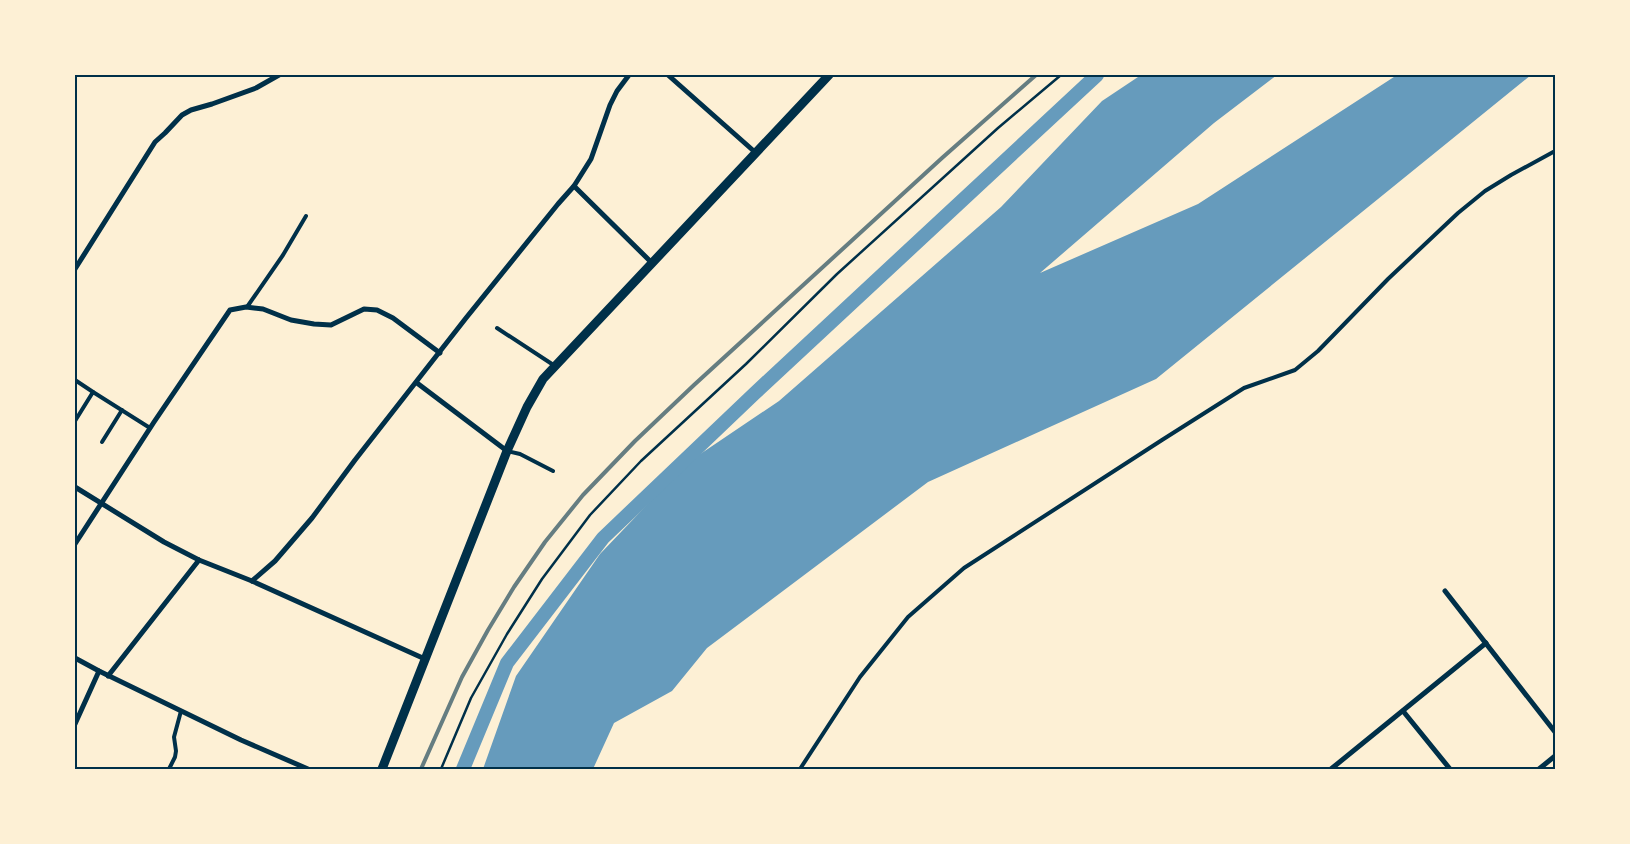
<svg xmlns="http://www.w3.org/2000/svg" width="1630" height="844" font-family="Manrope,sans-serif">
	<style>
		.water { fill: #669bbc }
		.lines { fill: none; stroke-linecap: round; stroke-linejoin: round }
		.canal { stroke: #669bbc; stroke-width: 14 }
		.path { stroke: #003049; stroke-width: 2.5 }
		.service { stroke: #003049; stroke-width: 4 }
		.minor { stroke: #003049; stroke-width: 5 }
		.tertiary { stroke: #003049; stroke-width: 9 }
		.rail { stroke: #657d81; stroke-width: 4 }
		.neatline { fill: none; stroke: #003049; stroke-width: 2 }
	</style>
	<rect width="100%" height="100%" fill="#fdf0d5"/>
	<path class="water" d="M 1141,75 L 1277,75 L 1214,123 L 1040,273 L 1198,204 L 1397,75 L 1531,75 L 1156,379 L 928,482 L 707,648 L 672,691 L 614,723 L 593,769 L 483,769 L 516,676 L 600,554 L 687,463 L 779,401 L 1001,207 L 1102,101 Z"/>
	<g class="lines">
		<path class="canal" d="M 463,769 L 507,663 L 603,538 L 755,393 L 1097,75"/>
		<path class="path" d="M 441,769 L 471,698 L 507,634 L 542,579 L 590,515 L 641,461 L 746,364 L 837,274 L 998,128 L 1061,75"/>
		<g class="service">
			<path d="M 247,307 L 283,255 L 306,216"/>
			<path d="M 497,328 L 555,366"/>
			<path d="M 75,380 L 93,392"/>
			<path d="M 75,421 L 93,392 L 150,428"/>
			<path d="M 102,442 L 122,410"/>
			<path d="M 507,451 L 520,454 L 553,471"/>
			<path d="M 169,769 L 175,757 L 176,751 L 174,737 L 181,711"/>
			<path d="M 800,769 L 860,677 L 908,617 L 964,568 L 1162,440 L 1244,388 L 1295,370 L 1318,351 L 1388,279 L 1458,213 L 1485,191 L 1511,175 L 1555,151"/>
		</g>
		<g class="minor">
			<path d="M 668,75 L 756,153"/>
			<path d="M 574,186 L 652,263"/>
			<path d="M 75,269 L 155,142 L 165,133 L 182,115 L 191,110 L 212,104 L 256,88 L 279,75"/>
			<path d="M 417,383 L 507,451"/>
			<path d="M 75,487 L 164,542 L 199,560 L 252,581 L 425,659"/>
			<path d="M 75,544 L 154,422 L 230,310 L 246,307 L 263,309 L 291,320 L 314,324 L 331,325 L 364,309 L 377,310 L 393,318 L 440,353"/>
			<path d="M 252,581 L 275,561 L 312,518 L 355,460 L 466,318 L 558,204 L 574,186 L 591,159 L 610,105 L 617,91 L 629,75"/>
			<path d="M 1445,591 L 1555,732"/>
			<path d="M 75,658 L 99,671 L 241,740 L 308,769"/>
			<path d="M 108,676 L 199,560"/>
			<path d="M 1403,711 L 1450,769"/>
			<path d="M 75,724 L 99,671"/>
			<path d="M 1331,769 L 1486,643"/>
			<path d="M 1539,769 L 1555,756"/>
		</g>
		<path class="tertiary" d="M 382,769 L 507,451 L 527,407 L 543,379 L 829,75"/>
		<path class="rail" d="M 421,769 L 462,677 L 488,630 L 514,587 L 545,542 L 583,495 L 635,441 L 694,385 L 942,158 L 1036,75"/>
	</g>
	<rect width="1630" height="844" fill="none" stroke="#fdf0d5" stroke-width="152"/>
	<rect x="76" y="76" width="1478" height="692" class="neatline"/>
</svg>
